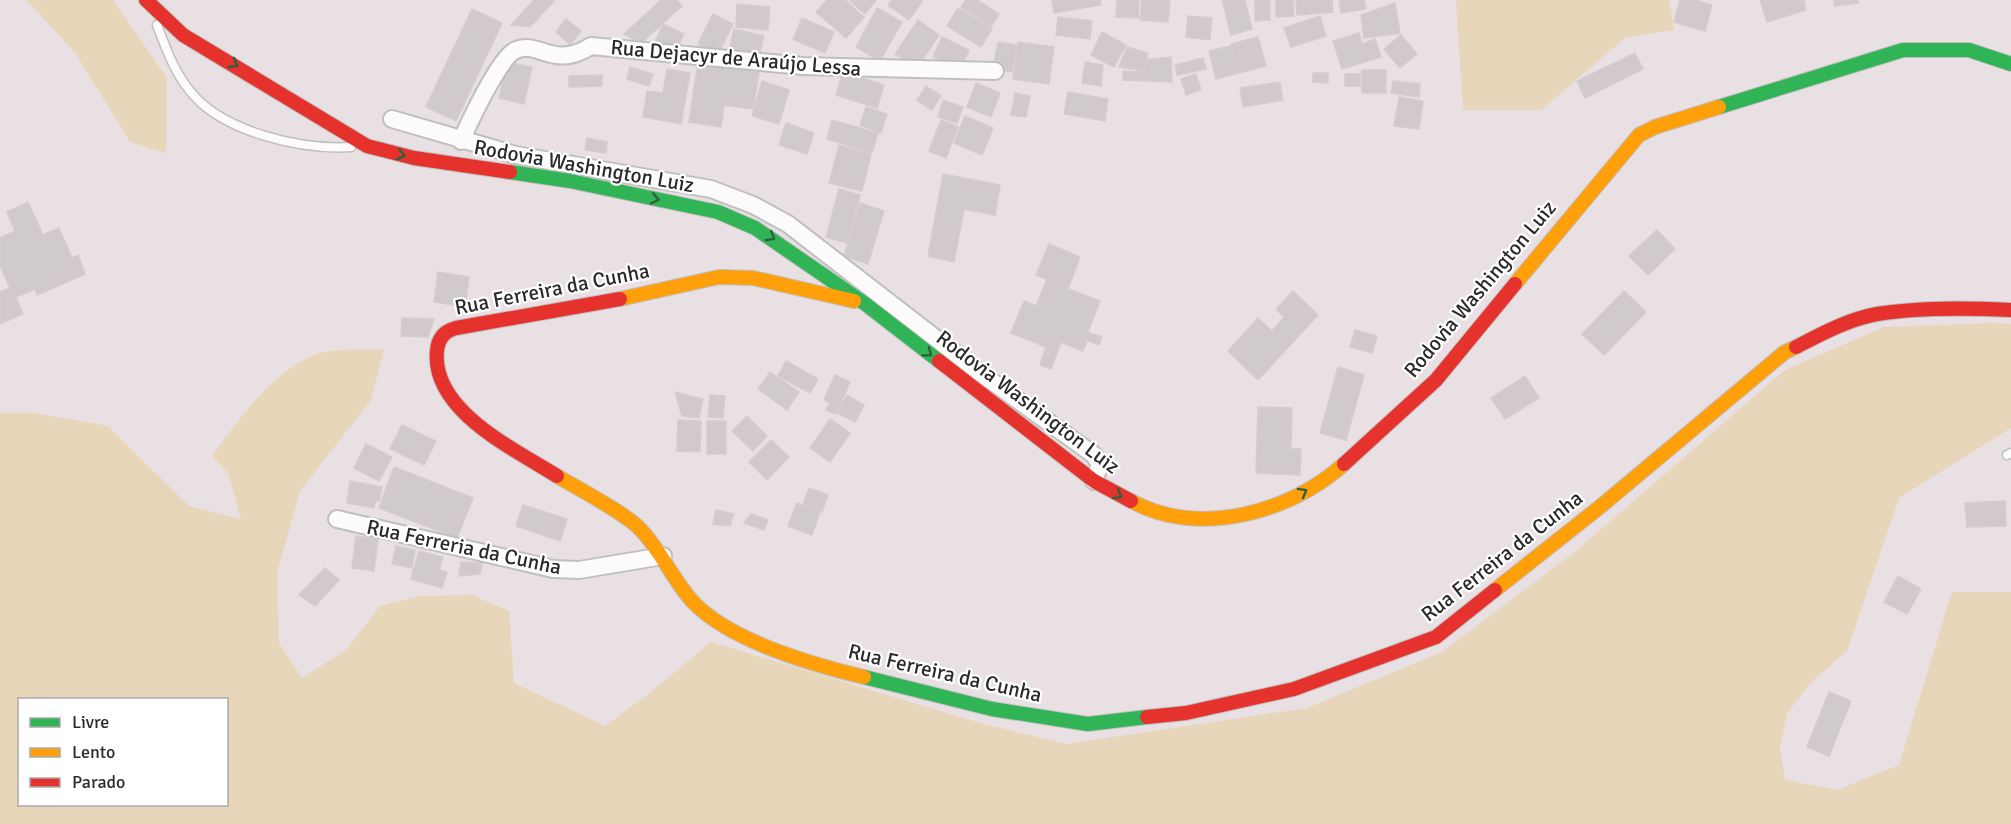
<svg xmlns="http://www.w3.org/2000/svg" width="2011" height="824" font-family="Signika,sans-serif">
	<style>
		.green { fill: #e7d6b9; fill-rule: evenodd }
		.building { fill: #d0cacd; stroke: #d4cccf; stroke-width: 1.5 }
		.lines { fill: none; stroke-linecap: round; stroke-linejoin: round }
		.lane-casing { stroke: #c0bfc0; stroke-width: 11 }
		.street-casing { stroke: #c0bfc0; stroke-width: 20 }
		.fast-casing { stroke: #c0bfc0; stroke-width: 16 }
		.slow-casing { stroke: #c0bfc0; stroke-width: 16 }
		.jam-casing { stroke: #c0bfc0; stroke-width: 16 }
		.lane { stroke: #fcfafb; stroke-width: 8 }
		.street { stroke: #fcfafb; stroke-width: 16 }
		.fast { stroke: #30b455; stroke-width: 14 }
		.slow { stroke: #ff9f0a; stroke-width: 14 }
		.jam { stroke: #e5322d; stroke-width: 14 }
		.oneway { stroke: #2c613b }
		.labels { text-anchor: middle; stroke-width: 4.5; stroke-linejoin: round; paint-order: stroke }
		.street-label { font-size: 21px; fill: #2a2a2a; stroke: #fff }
	</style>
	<rect width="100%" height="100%" fill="#e9e0e4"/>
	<g class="green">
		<path d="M 27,0 L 113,0 L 167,78 L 166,153 L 130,142 L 76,54 Z"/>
		<path d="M 1456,0 L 1669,0 L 1674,30 L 1626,37 L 1541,110 L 1463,110 Z"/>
		<path d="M 1992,323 L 2011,324 L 2011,428 L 1899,498 L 1847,651 L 1810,683 L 1787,714 L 1780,747 L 1785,780 L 1837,790 L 1899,765 L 1952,592 L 2011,592 L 2011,824 L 0,824 L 0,413 L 34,413 L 108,426 L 189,506 L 241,519 L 228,473 L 212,456 C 239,419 270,374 314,355 C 329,348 365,350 384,349 L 371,400 L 300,491 L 277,573 L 279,643 L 302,678 L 346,650 L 380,606 L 419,596 L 472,595 L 509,611 L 514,683 L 605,726 L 646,696 L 711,642 L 980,723 L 1066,744 L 1307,708 L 1442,652 L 1576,551 L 1785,370 L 1884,327 ZM 20,700 L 226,700 L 226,804 L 20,804 Z"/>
	</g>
	<g class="building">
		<path d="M 534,0 L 554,1 L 530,27 L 511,25 Z"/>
		<path d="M 661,0 L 677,0 L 682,6 L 641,43 L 624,34 Z"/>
		<path d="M 827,0 L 845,0 L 864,17 L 846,38 L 816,12 Z"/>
		<path d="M 849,0 L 876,0 L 865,14 Z"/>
		<path d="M 892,0 L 923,0 L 909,20 L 888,5 Z"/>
		<path d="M 966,0 L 977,0 L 999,14 L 991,27 L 961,7 Z"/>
		<path d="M 1052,0 L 1100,0 L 1101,5 L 1054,13 Z"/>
		<path d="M 1117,0 L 1139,0 L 1138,18 L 1116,17 Z"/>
		<path d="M 1142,0 L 1170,0 L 1168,22 L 1140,20 Z"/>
		<path d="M 1222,0 L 1245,0 L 1252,29 L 1231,35 Z"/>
		<path d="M 1255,0 L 1270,0 L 1270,20 L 1255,21 Z"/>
		<path d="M 1276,0 L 1293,0 L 1294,16 L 1276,17 Z"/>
		<path d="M 1296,0 L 1332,0 L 1333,12 L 1297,15 Z"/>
		<path d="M 1339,0 L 1364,0 L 1366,9 L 1341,13 Z"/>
		<path d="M 1680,0 L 1695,0 L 1712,5 L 1705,31 L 1674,22 Z"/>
		<path d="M 1760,0 L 1804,0 L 1806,10 L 1767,22 Z"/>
		<path d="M 1834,0 L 1858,0 L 1859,3 L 1834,6 Z"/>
		<path d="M 1395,3 L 1400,33 L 1364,38 L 1361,15 Z"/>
		<path d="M 737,4 L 770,7 L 768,30 L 736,27 Z"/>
		<path d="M 877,8 L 902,22 L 880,61 L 856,47 Z"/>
		<path d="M 958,8 L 992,29 L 981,47 L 947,26 Z"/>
		<path d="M 472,9 L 502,23 L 456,121 L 426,107 Z"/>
		<path d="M 713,14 L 733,24 L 718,54 L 698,44 Z"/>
		<path d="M 1188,16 L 1212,18 L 1210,40 L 1186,37 Z"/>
		<path d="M 1320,16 L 1326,36 L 1291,47 L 1284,28 Z"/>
		<path d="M 1058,17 L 1092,21 L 1090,39 L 1056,35 Z"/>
		<path d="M 802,18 L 834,32 L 825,53 L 793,39 Z"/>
		<path d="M 566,19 L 581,31 L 570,45 L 556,32 Z"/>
		<path d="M 918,20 L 939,35 L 917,68 L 895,54 Z"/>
		<path d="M 663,24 L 684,34 L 676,51 L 655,42 Z"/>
		<path d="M 734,29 L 764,36 L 759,58 L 729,51 Z"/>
		<path d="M 1102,32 L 1126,45 L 1114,67 L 1091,55 Z"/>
		<path d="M 1359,33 L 1362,44 L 1375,39 L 1381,57 L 1342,69 L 1333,41 Z"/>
		<path d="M 1401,35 L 1417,54 L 1400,68 L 1384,49 Z"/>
		<path d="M 942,37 L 969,50 L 960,70 L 933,57 Z"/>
		<path d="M 1258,37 L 1266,66 L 1239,73 L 1231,44 Z"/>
		<path d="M 998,42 L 1017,45 L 1012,72 L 993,68 Z"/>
		<path d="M 1018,42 L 1054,47 L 1049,84 L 1013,79 Z"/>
		<path d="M 1231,46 L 1238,73 L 1216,79 L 1209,51 Z"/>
		<path d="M 1127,47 L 1148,53 L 1143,71 L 1119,67 Z"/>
		<path d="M 1635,53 L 1643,69 L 1585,98 L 1577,81 Z"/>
		<path d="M 1171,57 L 1172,82 L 1123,80 L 1123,71 L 1144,72 L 1147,60 Z"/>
		<path d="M 1203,58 L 1206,69 L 1177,75 L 1175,65 Z"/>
		<path d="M 507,62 L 532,67 L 524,104 L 499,98 Z"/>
		<path d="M 698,62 L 759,72 L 753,109 L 724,105 L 721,127 L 689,122 Z"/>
		<path d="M 1085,62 L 1103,65 L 1101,86 L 1082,83 Z"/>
		<path d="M 630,67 L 653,74 L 649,86 L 627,79 Z"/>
		<path d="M 667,69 L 690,73 L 681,124 L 643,117 L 647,91 L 663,93 Z"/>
		<rect x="1362" y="70" width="24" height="23"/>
		<path d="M 843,72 L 884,85 L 877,108 L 836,95 Z"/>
		<path d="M 1313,73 L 1328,73 L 1328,83 L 1313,82 Z"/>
		<path d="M 1196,74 L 1201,90 L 1186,95 L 1181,79 Z"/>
		<rect x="1345" y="74" width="15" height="12"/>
		<path d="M 602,75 L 602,86 L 569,87 L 569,76 Z"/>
		<path d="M 762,81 L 789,90 L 779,124 L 752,116 Z"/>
		<path d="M 1393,81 L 1420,84 L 1419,97 L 1391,93 Z"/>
		<path d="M 1280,82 L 1283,100 L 1243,107 L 1240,88 Z"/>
		<path d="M 976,83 L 1000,93 L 991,117 L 967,107 Z"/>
		<path d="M 926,86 L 941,96 L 932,110 L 917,100 Z"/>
		<path d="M 1068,92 L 1108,99 L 1105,121 L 1064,114 Z"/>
		<path d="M 1015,93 L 1030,96 L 1026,117 L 1011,115 Z"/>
		<path d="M 1399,97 L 1423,101 L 1419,129 L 1394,126 Z"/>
		<path d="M 943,100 L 963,107 L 957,123 L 938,117 Z"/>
		<path d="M 866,107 L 887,114 L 881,133 L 860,125 Z"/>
		<path d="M 965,116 L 993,128 L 982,155 L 954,143 Z"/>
		<path d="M 832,120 L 878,133 L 872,153 L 827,139 Z"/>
		<path d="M 941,120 L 958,127 L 946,158 L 929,151 Z"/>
		<path d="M 786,123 L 814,133 L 807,154 L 779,145 Z"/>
		<path d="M 587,138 L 607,142 L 606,153 L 585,150 Z"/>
		<path d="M 839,145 L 871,154 L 862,191 L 829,183 Z"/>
		<path d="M 943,174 L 1000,185 L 995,215 L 964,209 L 954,262 L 928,256 Z"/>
		<path d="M 839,189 L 860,195 L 847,243 L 826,237 Z"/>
		<path d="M 28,202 L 43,235 L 59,228 L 72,258 L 78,255 L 85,274 L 37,295 L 35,289 L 16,297 L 23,314 L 0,324 L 0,292 L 10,288 L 0,266 L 0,238 L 15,231 L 7,212 Z"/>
		<path d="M 860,203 L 884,211 L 868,264 L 844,256 Z"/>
		<path d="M 1657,230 L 1675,249 L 1648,275 L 1629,256 Z"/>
		<path d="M 1049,244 L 1080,257 L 1068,289 L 1100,301 L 1088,332 L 1102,337 L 1099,345 L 1087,340 L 1083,351 L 1061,342 L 1051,369 L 1040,365 L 1046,347 L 1011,333 L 1024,301 L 1036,306 L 1047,279 L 1036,275 Z"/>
		<path d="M 438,272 L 469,277 L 465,307 L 434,302 Z"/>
		<path d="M 1293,291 L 1318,315 L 1258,380 L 1228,351 L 1258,318 L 1272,331 L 1284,317 L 1276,309 Z"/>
		<path d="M 1624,291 L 1646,312 L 1604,355 L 1582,334 Z"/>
		<path d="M 402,318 L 434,319 L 428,337 L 401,336 Z"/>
		<path d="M 1355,330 L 1377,336 L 1372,353 L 1350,347 Z"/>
		<path d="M 786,361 L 818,379 L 810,393 L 778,376 Z"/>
		<path d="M 1338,367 L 1364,375 L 1346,440 L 1320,433 Z"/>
		<path d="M 770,372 L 799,392 L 787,410 L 758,389 Z"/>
		<path d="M 835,375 L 850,382 L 836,414 L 826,410 L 830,403 L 824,400 Z"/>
		<path d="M 1525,376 L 1539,398 L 1505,419 L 1491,398 Z"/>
		<path d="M 675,392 L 703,399 L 699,418 L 682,416 Z"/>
		<path d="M 710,395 L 725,396 L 723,418 L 708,417 Z"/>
		<path d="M 847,395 L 864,405 L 855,422 L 837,413 Z"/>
		<path d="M 1258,407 L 1292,408 L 1291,449 L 1301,449 L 1300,475 L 1256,473 Z"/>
		<path d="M 747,416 L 767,436 L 753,451 L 732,431 Z"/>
		<path d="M 830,419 L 850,433 L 830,462 L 810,448 Z"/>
		<path d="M 678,420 L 701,421 L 700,452 L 677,451 Z"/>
		<rect x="707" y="421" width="19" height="33"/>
		<path d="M 402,425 L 436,441 L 424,465 L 390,449 Z"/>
		<path d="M 771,440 L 789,457 L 767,480 L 749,462 Z"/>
		<path d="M 366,444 L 392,457 L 379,481 L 354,468 Z"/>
		<path d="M 394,467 L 473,498 L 457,538 L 379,508 Z"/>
		<path d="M 350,481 L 382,487 L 379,501 L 376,500 L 374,508 L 347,503 Z"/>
		<path d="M 809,488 L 828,495 L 822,512 L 803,504 Z"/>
		<path d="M 2005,501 L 2006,526 L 1967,527 L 1965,503 Z"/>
		<path d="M 797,503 L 820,512 L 812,535 L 788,526 Z"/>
		<path d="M 523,505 L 567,519 L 560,541 L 516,526 Z"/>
		<path d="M 716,510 L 734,514 L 730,526 L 713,524 Z"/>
		<path d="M 751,514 L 768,520 L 764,530 L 744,523 Z"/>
		<path d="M 356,536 L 378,539 L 374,571 L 352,568 Z"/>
		<path d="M 396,546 L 415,550 L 412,568 L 392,564 Z"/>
		<path d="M 419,551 L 443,557 L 439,570 L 447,572 L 442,588 L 411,579 Z"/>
		<path d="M 461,562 L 482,563 L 480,574 L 459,576 Z"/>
		<path d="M 325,568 L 339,580 L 315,606 L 299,595 Z"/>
		<path d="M 1898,576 L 1921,589 L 1907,614 L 1884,602 Z"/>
		<path d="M 1829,692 L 1851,701 L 1829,756 L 1807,747 Z"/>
	</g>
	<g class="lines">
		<g class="lane-casing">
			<g id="lane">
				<path d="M 157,25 C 166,48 174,72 190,91 C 222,132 301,150 351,147"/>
				<path d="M 2007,455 L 2011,453"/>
			</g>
		</g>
		<g class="street-casing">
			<g id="street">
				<path d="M 392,119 L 516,155 L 711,189 L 753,205 L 788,224 L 983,375 L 1094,455 L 1100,464 L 1094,481"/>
				<path d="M 461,141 C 469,123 500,56 516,50 C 539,40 553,70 591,46 L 803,66 L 995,71"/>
				<path d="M 337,519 L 553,569 L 579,570 L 663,556"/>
			</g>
		</g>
		<g class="fast-casing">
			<g id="fast">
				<path d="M 1719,107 L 1903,50 L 1969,50 L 2011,64"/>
				<path d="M 510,172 L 570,181 L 718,212 L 755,228 L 864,303 L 939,361"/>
				<path d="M 864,677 L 992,709 L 1088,724 L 1147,717"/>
			</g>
		</g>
		<g class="slow-casing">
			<g id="slow">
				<path d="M 1515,284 L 1639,135 L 1655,127 L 1719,107"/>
				<path d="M 620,299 L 719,277 L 753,278 L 854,301"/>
				<path d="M 557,476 C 577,488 627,514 641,530 C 662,552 673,581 694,603 C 731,641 814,665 864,677"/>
				<path d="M 1131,501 C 1198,538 1290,513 1344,464"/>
				<path d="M 1495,590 L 1601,506 L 1785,352 L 1796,347"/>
			</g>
		</g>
		<g class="jam-casing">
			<g id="jam">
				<path d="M 146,0 L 183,35 L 367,146 L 414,158 L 510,172"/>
				<path d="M 1796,347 C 1821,334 1849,319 1877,314 C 1920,307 1967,308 2011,310"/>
				<path d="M 939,361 L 1094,481 L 1131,501"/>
				<path d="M 1344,464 L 1436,380 L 1515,284"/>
				<path d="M 557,476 C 514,449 431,410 437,351 C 438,339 444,331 456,328 L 620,299"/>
				<path d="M 1147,717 L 1186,713 L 1294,689 L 1436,637 L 1495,590"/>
			</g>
		</g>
		<use href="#lane" class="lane"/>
		<use href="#street" class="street"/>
		<use href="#fast" class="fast"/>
		<use href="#slow" class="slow"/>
		<use href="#jam" class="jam"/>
	</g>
	<defs><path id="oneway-chevron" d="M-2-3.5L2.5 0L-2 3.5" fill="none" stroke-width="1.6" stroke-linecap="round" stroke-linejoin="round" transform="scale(1.5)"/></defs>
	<g class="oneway">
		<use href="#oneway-chevron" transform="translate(234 64) rotate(30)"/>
		<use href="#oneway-chevron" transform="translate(401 155) rotate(15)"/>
		<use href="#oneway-chevron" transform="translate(655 199) rotate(12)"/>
		<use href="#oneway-chevron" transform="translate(771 237) rotate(31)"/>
		<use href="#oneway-chevron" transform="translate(928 353) rotate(37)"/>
		<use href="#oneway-chevron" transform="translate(1303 492) rotate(-29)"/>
		<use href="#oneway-chevron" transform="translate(1118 495) rotate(29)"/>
	</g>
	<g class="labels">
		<g class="street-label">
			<text transform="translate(736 58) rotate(5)" y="7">Rua Dejacyr de Araújo Lessa</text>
			<text transform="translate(584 166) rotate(10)" y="7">Rodovia Washington Luiz</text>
			<text transform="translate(552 289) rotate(-11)" y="7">Rua Ferreira da Cunha</text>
			<text transform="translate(1480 289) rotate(-50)" y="7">Rodovia Washington Luiz</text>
			<text transform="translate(1028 402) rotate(37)" y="7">Rodovia Washington Luiz</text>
			<text transform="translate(464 547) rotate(12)" y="7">Rua Ferreria da Cunha</text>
			<text transform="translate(1502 556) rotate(-38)" y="7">Rua Ferreira da Cunha</text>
			<text transform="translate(945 673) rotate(13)" y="7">Rua Ferreira da Cunha</text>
		</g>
	</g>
	<rect x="18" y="698" width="210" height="108" fill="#ffffff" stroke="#aaaaaa" stroke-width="1.5"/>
	<rect x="30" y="718" width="30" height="9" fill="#30b455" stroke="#aaaaaa" stroke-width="1.5"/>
	<text x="72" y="728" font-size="18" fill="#2a2a2a">Livre</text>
	<rect x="30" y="748" width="30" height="9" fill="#ff9f0a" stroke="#aaaaaa" stroke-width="1.5"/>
	<text x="72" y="758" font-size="18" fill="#2a2a2a">Lento</text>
	<rect x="30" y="778" width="30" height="9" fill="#e5322d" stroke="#aaaaaa" stroke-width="1.5"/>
	<text x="72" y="788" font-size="18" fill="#2a2a2a">Parado</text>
</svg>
